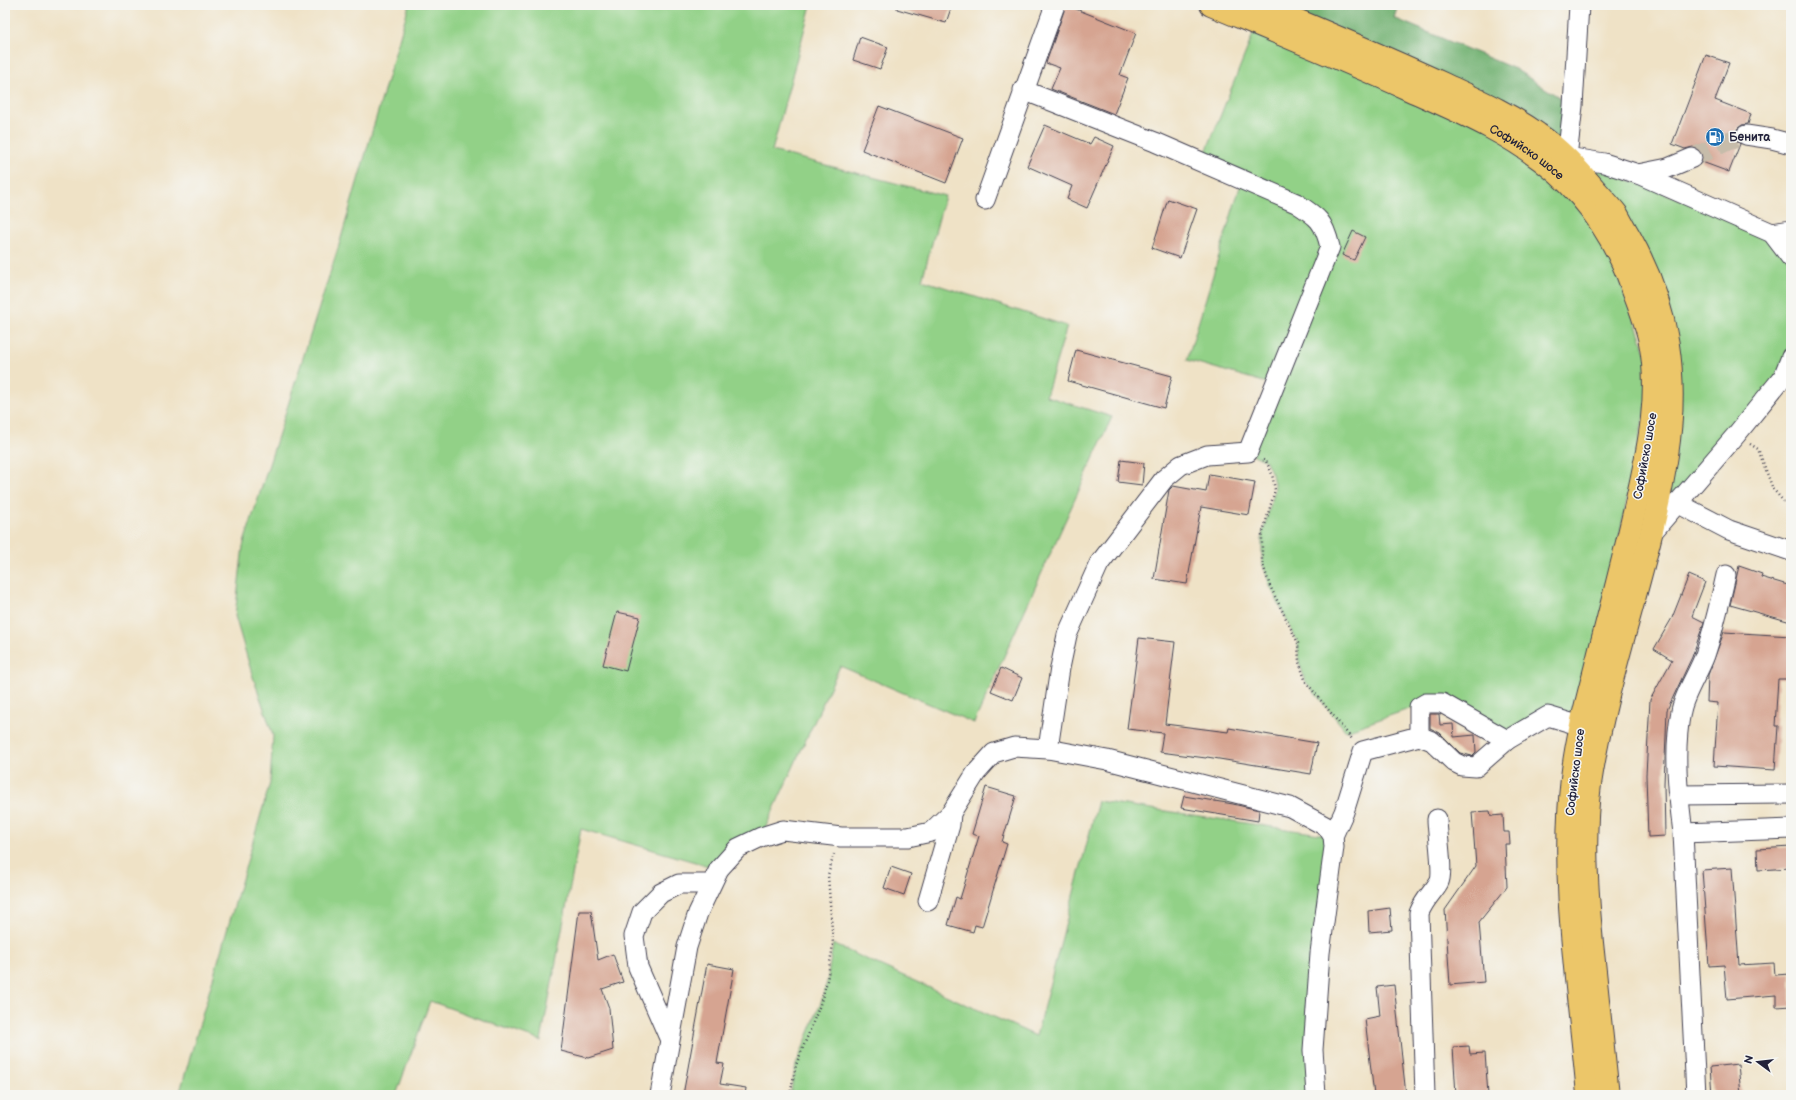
<svg xmlns="http://www.w3.org/2000/svg" width="1796" height="1100" font-family="'Balsamiq Sans',sans-serif">
	<style>
		.green { fill: #92d187; stroke: #5a7a61 }
		.forest { fill: #75b374; stroke: #4c6a58 }
		.building { fill: #d6a491 }
		.lines { fill: none; stroke-linecap: round; stroke-linejoin: round }
		.minor-tunnel { stroke: #c6bcaa; stroke-width: 19; stroke-dasharray: 19 10; stroke-linecap: butt }
		.minor-casing { stroke: #413f50; stroke-width: 21 }
		.major-casing { stroke: #413f50; stroke-width: 24 }
		.path { stroke: #413f50; stroke-width: 2.5; stroke-dasharray: 1 3; stroke-linecap: butt }
		.minor { stroke: #fff; stroke-width: 19 }
		.major { stroke: #ecc669; stroke-width: 22 }
		.labels { text-anchor: middle; stroke-width: 3; stroke-linejoin: round; paint-order: stroke }
		.poi-label { font-size: 12px; font-weight: bold; fill: #22223b; stroke: #f6f6f2; text-anchor: start }
		.street-label { font-size: 12px; fill: #22223b; stroke: #f6f6f2 }
	</style>
	<rect width="100%" height="100%" fill="#f6f6f2"/>
	<filter id="ink" filterUnits="userSpaceOnUse"><feTurbulence type="fractalNoise" baseFrequency=".025" numOctaves="2"/><feDisplacementMap in="SourceGraphic" scale="8" xChannelSelector="R" yChannelSelector="G"/><feConvolveMatrix kernelMatrix="1 2 1 2 8 2 1 2 1" color-interpolation-filters="sRGB"/></filter>
	<filter id="wash" filterUnits="userSpaceOnUse"><feTurbulence type="fractalNoise" baseFrequency=".012" numOctaves="4" result="noise"/><feDisplacementMap in="SourceGraphic" scale="16" xChannelSelector="R" yChannelSelector="G"/><feGaussianBlur stdDeviation="0.9" result="paint"/><feColorMatrix in="noise" values="0 0 0 0 0 0 0 0 0 0 0 0 0 0 0 0 0 1.4 0 .05"/><feComposite in="paint" operator="in"/></filter>
	<g filter="url(#wash)">
		<rect width="100%" height="100%" fill="#efe2c6"/>
		<g class="green">
			<path d="M 409,5 L 811,5 L 772,151 L 945,196 L 922,280 L 1067,326 L 1046,396 L 1112,417 L 974,723 L 840,666 L 761,837 L 719,869 L 581,829 L 541,1041 L 430,1001 L 396,1095 L 179,1095 L 270,783 L 273,735 L 252,674 L 235,616 L 243,546 L 339,245 Z"/>
			<path d="M 1257,24 L 1497,130 L 1595,214 L 1653,371 L 1581,726 L 1548,716 L 1507,740 L 1426,703 L 1346,731 L 1306,682 L 1299,662 L 1298,643 L 1270,586 L 1262,562 L 1262,535 L 1275,489 L 1272,474 L 1266,461 L 1248,452 L 1274,385 L 1187,360 L 1242,180 L 1202,162 Z"/>
			<path d="M 1567,157 L 1772,233 L 1791,258 L 1791,357 L 1650,535 L 1672,396 Z"/>
			<path d="M 1098,801 L 1333,836 L 1316,1095 L 790,1095 L 796,1065 L 820,1005 L 827,982 L 833,944 L 1036,1036 Z"/>
		</g>
		<path class="forest" d="M 1261,5 L 1398,5 L 1394,18 L 1515,69 L 1573,106 L 1567,157 Z"/>
		<g id="blocks">
			<g class="building">
				<path d="M 897,5 L 952,5 L 946,23 L 897,9 Z"/>
				<path d="M 1066,5 L 1136,33 L 1120,75 L 1128,78 L 1114,114 L 1051,89 L 1060,68 L 1046,63 Z"/>
				<path d="M 860,37 L 888,47 L 880,69 L 853,60 Z"/>
				<path d="M 1706,55 L 1729,63 L 1715,100 L 1751,114 L 1748,124 L 1742,125 L 1738,128 L 1735,133 L 1736,139 L 1740,144 L 1729,172 L 1702,162 L 1702,154 L 1698,149 L 1693,147 L 1685,149 L 1672,144 Z"/>
				<path d="M 879,106 L 963,138 L 946,183 L 862,150 Z"/>
				<path d="M 1045,125 L 1090,144 L 1094,137 L 1114,146 L 1087,208 L 1067,199 L 1072,186 L 1027,166 Z"/>
				<path d="M 1168,199 L 1197,209 L 1180,258 L 1152,248 Z"/>
				<path d="M 1353,231 L 1365,237 L 1354,260 L 1342,255 Z"/>
				<path d="M 1076,350 L 1172,376 L 1164,408 L 1068,381 Z"/>
				<path d="M 1121,460 L 1144,463 L 1142,485 L 1118,482 Z"/>
				<path d="M 1209,474 L 1255,482 L 1249,515 L 1201,507 L 1187,584 L 1154,579 L 1169,490 L 1173,486 L 1206,492 Z"/>
				<path d="M 1739,566 L 1762,574 L 1761,577 L 1791,586 L 1791,622 L 1730,605 Z"/>
				<path d="M 1689,575 L 1705,582 L 1692,616 L 1704,622 L 1692,657 L 1667,710 L 1664,784 L 1665,836 L 1648,837 L 1646,775 L 1650,700 L 1672,660 L 1654,649 L 1672,618 Z"/>
				<path d="M 617,612 L 640,617 L 626,671 L 603,665 Z"/>
				<path d="M 1724,632 L 1791,636 L 1791,679 L 1778,679 L 1775,726 L 1778,726 L 1775,770 L 1714,766 L 1718,703 L 1707,702 L 1708,675 Z"/>
				<path d="M 1139,638 L 1175,642 L 1165,724 L 1228,732 L 1229,728 L 1317,743 L 1311,774 L 1207,757 L 1206,758 L 1160,752 L 1163,733 L 1127,729 Z"/>
				<path d="M 1001,668 L 1022,678 L 1013,700 L 991,691 Z"/>
				<path d="M 1430,714 L 1439,714 L 1440,725 L 1453,724 L 1454,737 L 1475,735 L 1476,752 L 1472,756 L 1460,753 L 1440,733 L 1430,728 Z"/>
				<path d="M 986,787 L 1016,796 L 1002,842 L 1007,844 L 982,927 L 975,925 L 973,932 L 948,925 L 956,897 L 960,899 L 979,836 L 972,834 Z"/>
				<path d="M 1184,796 L 1233,804 L 1259,810 L 1258,821 L 1181,808 Z"/>
				<path d="M 1490,811 L 1491,816 L 1503,815 L 1504,832 L 1509,832 L 1510,844 L 1505,844 L 1507,887 L 1479,922 L 1484,982 L 1450,985 L 1445,910 L 1476,866 L 1472,812 Z"/>
				<path d="M 1791,847 L 1791,868 L 1758,870 L 1757,849 Z"/>
				<path d="M 891,867 L 911,874 L 904,895 L 884,888 Z"/>
				<path d="M 1732,868 L 1739,965 L 1774,963 L 1775,975 L 1791,974 L 1791,1006 L 1776,1007 L 1776,995 L 1727,999 L 1724,965 L 1709,966 L 1702,870 Z"/>
				<path d="M 1390,908 L 1392,930 L 1369,932 L 1368,911 Z"/>
				<path d="M 579,911 L 591,911 L 598,960 L 613,954 L 623,982 L 602,989 L 609,1008 L 613,1050 L 588,1058 L 561,1051 Z"/>
				<path d="M 707,964 L 734,969 L 717,1063 L 724,1064 L 720,1084 L 746,1088 L 745,1095 L 683,1095 Z"/>
				<path d="M 1394,985 L 1406,1095 L 1374,1095 L 1365,1019 L 1380,1016 L 1377,987 Z"/>
				<path d="M 1469,1046 L 1470,1054 L 1485,1053 L 1488,1095 L 1456,1095 L 1453,1047 Z"/>
				<path d="M 1738,1064 L 1741,1095 L 1712,1095 L 1710,1067 Z"/>
			</g>
		</g>
	</g>
	<g filter="url(#ink)">
		<use href="#blocks" fill-opacity="0" stroke="#413f50" stroke-width="1"/>
		<g class="lines">
			<path class="minor-tunnel" d="M 1692,158 L 1728,141 L 1746,135"/>
			<g class="minor-casing">
				<g id="minor">
					<path d="M 1579,5 L 1573,106 L 1567,157 L 1604,163 L 1638,174 L 1772,233 L 1791,258"/>
					<path d="M 1023,90 L 1155,142 L 1296,203 C 1318,217 1324,221 1330,247 L 1248,452 L 1207,455 L 1181,465 L 1164,479 L 1099,564 L 1067,635 L 1060,668 L 1048,749"/>
					<path d="M 1746,135 L 1772,139 L 1791,144"/>
					<path d="M 1638,174 L 1668,168 L 1692,158"/>
					<path d="M 985,200 L 1055,5"/>
					<path d="M 1772,233 L 1791,230"/>
					<path d="M 1677,503 L 1729,530 L 1791,551"/>
					<path d="M 1650,535 L 1736,435 L 1783,377 L 1791,357"/>
					<path d="M 1419,736 L 1419,707 L 1426,703 L 1442,703 L 1507,740"/>
					<path d="M 1678,795 L 1791,794"/>
					<path d="M 1683,833 L 1791,829"/>
					<path d="M 1333,836 L 1344,812 L 1363,751 L 1419,736 L 1432,741 L 1454,762 L 1462,766 L 1476,767 L 1507,740 L 1548,716 L 1581,726"/>
					<path d="M 928,901 L 950,825 L 951,813"/>
					<path d="M 669,1038 L 638,967 L 634,936 L 642,912 L 661,893 L 679,884 L 711,884"/>
					<path d="M 660,1095 L 687,947 L 698,913 L 719,869 L 738,848 L 761,837 L 783,830 L 841,837 L 908,837 L 931,832 L 951,813 L 976,773 L 994,753 L 1014,747 L 1048,749 L 1107,760 L 1290,807 L 1327,827 L 1333,836 L 1334,847 L 1320,953 L 1313,1050 L 1316,1095"/>
					<path d="M 1425,1095 L 1419,913 C 1425,898 1432,894 1439,882 C 1444,873 1437,832 1437,819"/>
					<path d="M 1696,1095 L 1683,833 C 1678,793 1673,751 1681,711 C 1684,694 1699,672 1705,655 C 1714,629 1720,602 1726,575"/>
				</g>
			</g>
			<g class="major-casing">
				<g id="major">
					<path id="s1" d="M 1211,5 C 1278,33 1344,60 1410,90 C 1462,113 1514,135 1557,173 C 1590,202 1616,242 1631,284 C 1638,303 1646,322 1650,342 C 1660,393 1649,446 1638,495 C 1625,555 1609,613 1594,673 C 1585,707 1576,742 1572,778 C 1560,881 1579,992 1588,1095"/>
					<path d="M 1261,5 C 1323,31 1384,56 1444,84 C 1476,99 1509,113 1538,134 C 1560,149 1577,168 1595,189 C 1602,197 1610,205 1617,214 C 1621,221 1625,229 1630,237 C 1669,307 1679,376 1667,455 C 1650,566 1607,672 1590,784 C 1583,837 1587,891 1592,943 C 1597,994 1603,1044 1608,1095"/>
				</g>
			</g>
			<g class="path">
				<path d="M 1750,444 L 1758,449 L 1773,489 L 1785,503 L 1791,507"/>
				<path d="M 1263,460 L 1266,461 L 1272,474 L 1275,490 L 1262,535 L 1262,562 L 1270,586 L 1298,643 L 1299,662 L 1306,682 L 1352,739"/>
				<path d="M 790,1095 L 796,1065 L 820,1005 L 827,981 L 833,944 L 828,875 L 834,854"/>
			</g>
			<use href="#minor" class="minor"/>
			<use href="#major" class="major"/>
		</g>
	</g>
	<defs>
		<g id="fuel-disc" transform="scale(1)"><circle r="9.5" fill="#1f6fb2" stroke="#f6f6f2"/><path d="M-5.5-6h7V0h2V4h1.3V-2.5L3-4.5l.8-.8L6-3V5H2.5V1h-1V6h-7ZM-4.2-4.7v3.2H.2V-4.7Z" fill="#fff"/></g>
	</defs>
	<g fill-rule="evenodd">
		<use href="#fuel-disc" x="1715" y="137"/>
	</g>
	<g class="labels">
		<g class="poi-label">
			<text x="1729" y="141">Бенита</text>
		</g>
		<g class="street-label">
			<text dy="4" stroke="none"><textPath href="#s1" startOffset="349">Софийско шосе</textPath></text>
			<text transform="translate(1645 456) rotate(-80)" y="4">Софийско шосе</text>
			<text transform="translate(1575 772) rotate(-83)" y="4">Софийско шосе</text>
		</g>
	</g>
	<rect width="1796" height="1100" fill="none" stroke="#f6f6f2" stroke-width="20"/>
	<g transform="translate(1758 1062) rotate(285)" stroke="#f6f6f2" stroke-width="3" paint-order="stroke">
	<path d="M0-3L7 15L0 10L-7 15Z" fill="#22223b"/>
	<text y="-6" font-size="11" font-weight="bold" text-anchor="middle" fill="#22223b">N</text>
	</g>
</svg>
